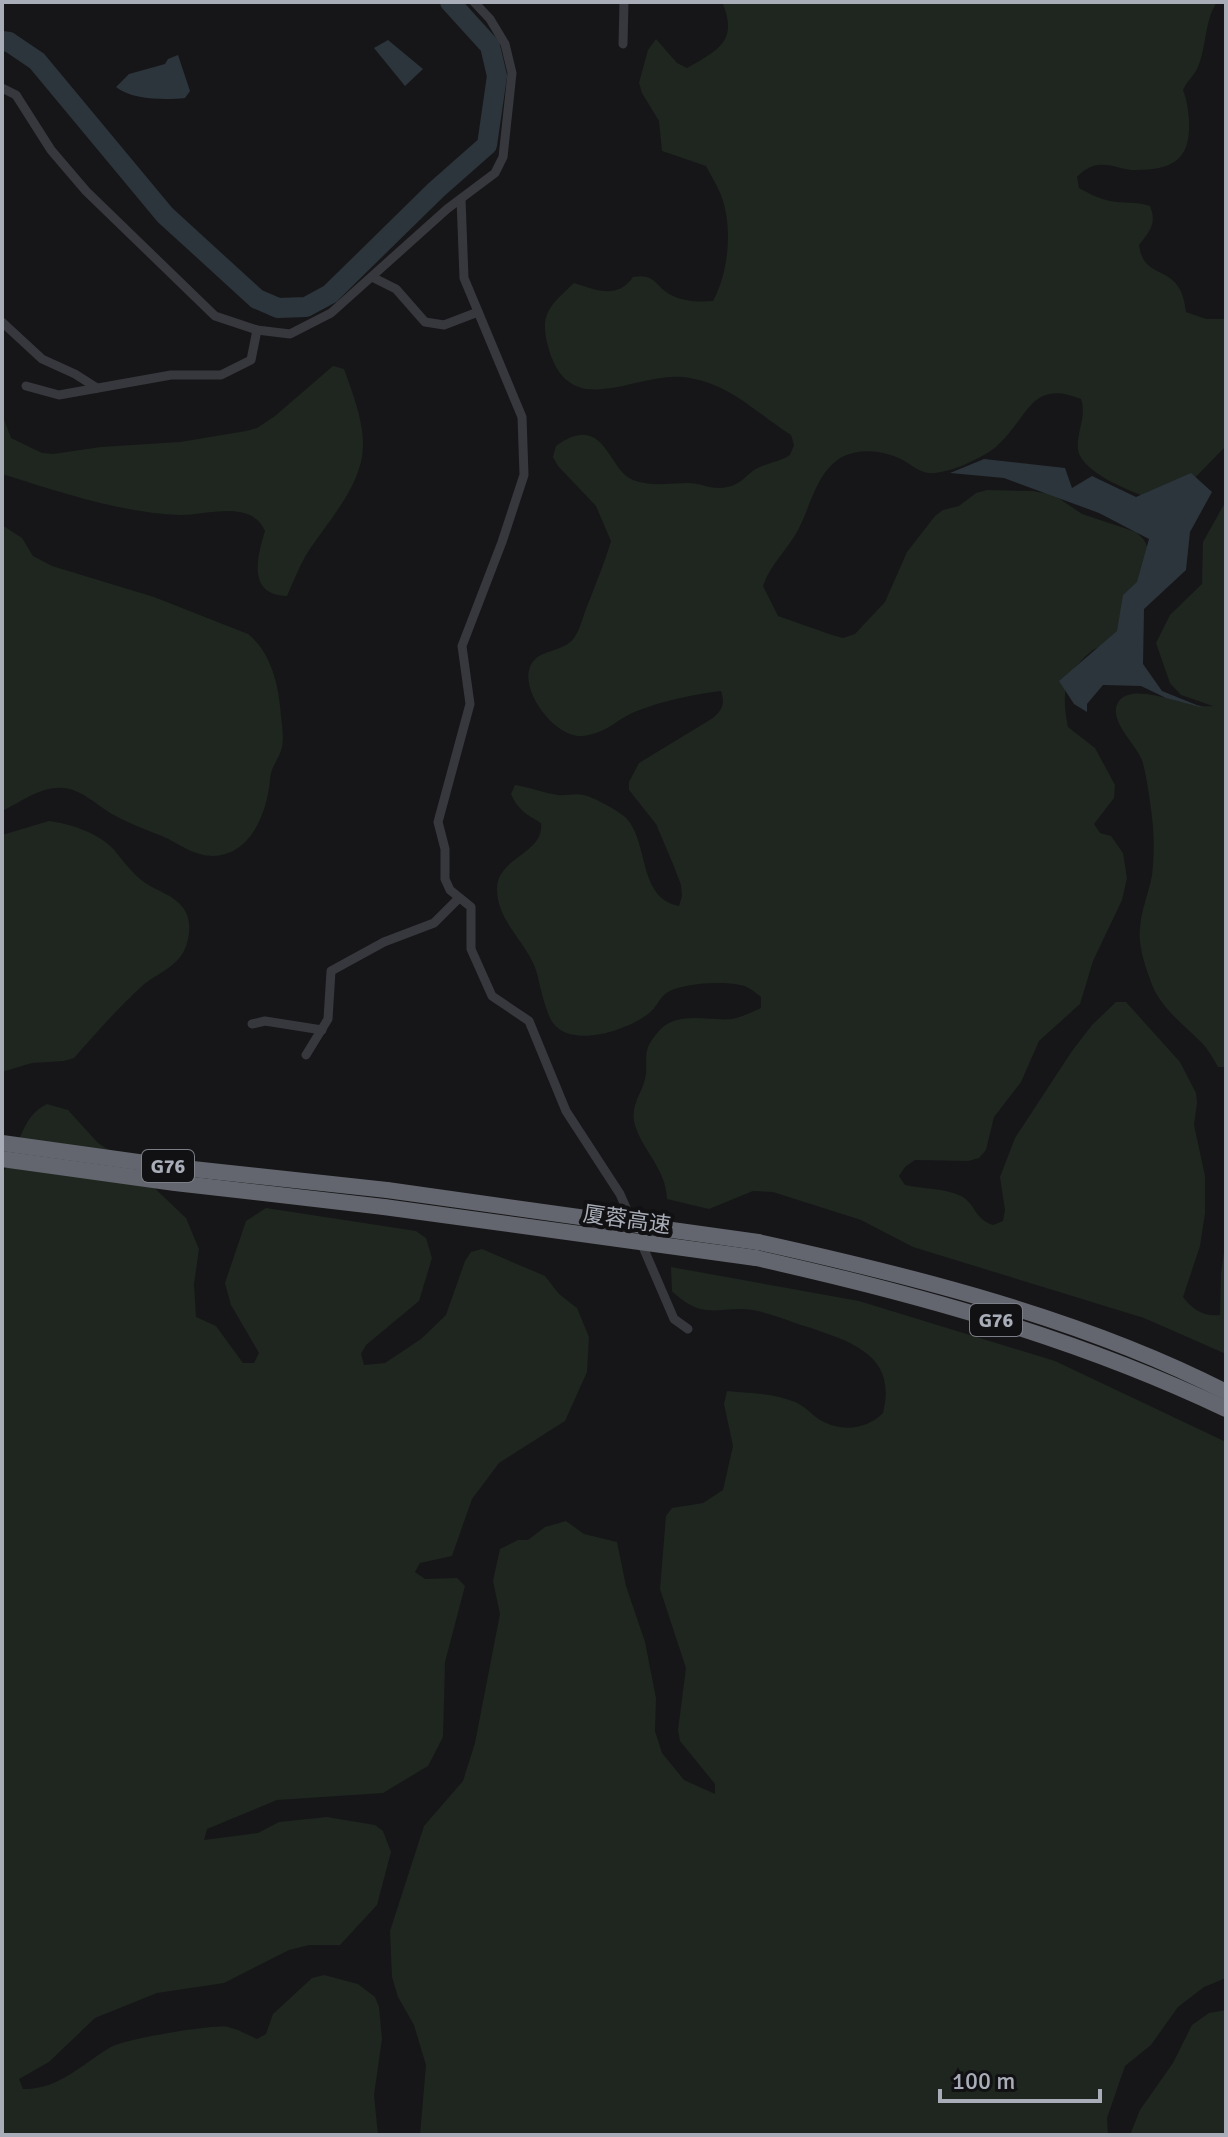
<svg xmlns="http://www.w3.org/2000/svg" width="1228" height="2137" font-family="Signika,'Noto Sans SC',sans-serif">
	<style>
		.green { fill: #1e261f }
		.water { fill: #2c353c }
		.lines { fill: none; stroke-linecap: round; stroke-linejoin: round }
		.river { stroke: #2c353c; stroke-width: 20 }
		.minor { stroke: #37383d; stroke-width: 9 }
		.motorway { stroke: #63666e; stroke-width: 16 }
		.motorway-bridge { stroke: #63666e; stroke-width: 16 }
		.labels { text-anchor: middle; stroke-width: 8; stroke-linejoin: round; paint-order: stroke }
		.shield { fill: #111113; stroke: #7b7e86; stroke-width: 2 }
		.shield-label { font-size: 20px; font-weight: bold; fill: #a8adb8 }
		.street-label { font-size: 22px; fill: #a8adb8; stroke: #111113 }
	</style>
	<rect width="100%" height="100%" fill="#161618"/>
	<g class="green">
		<path d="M 722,2 L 1217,2 C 1204,21 1207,48 1197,69 C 1193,77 1187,81 1183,90 C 1187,100 1188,109 1189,120 C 1191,160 1173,170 1135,170 C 1123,170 1110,163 1098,165 C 1089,166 1083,171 1077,177 L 1079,188 C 1088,193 1099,199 1110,201 C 1123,204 1136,201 1150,206 C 1157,223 1150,231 1139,245 C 1144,284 1181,260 1186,312 L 1206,319 L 1226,319 L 1226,446 L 1185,488 L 1157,501 C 1137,494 1082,474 1078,450 C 1076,432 1087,417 1081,399 C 1032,379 1029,415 1000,443 C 991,453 976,459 964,465 C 954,469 939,474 928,473 C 919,471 914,467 906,462 C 889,451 861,447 842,457 C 816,472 811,506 798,530 C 788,549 770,565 763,586 L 778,616 L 832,635 L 843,638 L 855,634 L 885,602 L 907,552 L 935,516 L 943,510 L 959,506 L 976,493 L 987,490 L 1033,491 L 1054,495 L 1082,514 L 1136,532 L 1144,540 L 1153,559 C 1146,574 1123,631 1115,638 C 1110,644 1100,646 1093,650 C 1064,673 1061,693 1068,727 L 1095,748 L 1115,785 L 1114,798 L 1094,824 L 1100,833 L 1111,836 L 1123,853 L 1127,878 L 1122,900 L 1093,961 L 1080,1004 L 1039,1041 L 1021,1082 L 994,1117 L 986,1150 L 979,1158 L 968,1161 L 915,1160 L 905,1167 L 899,1176 L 905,1185 C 922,1189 945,1188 961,1196 C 976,1204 974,1219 993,1225 L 1003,1221 L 1005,1210 L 1000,1177 L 1015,1138 L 1072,1051 L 1092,1025 L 1116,1002 L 1126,1002 L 1180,1062 L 1196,1093 L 1197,1103 L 1194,1125 L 1205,1176 L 1205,1213 L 1200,1246 L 1183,1297 C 1193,1310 1204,1317 1220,1315 L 1221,1273 L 1226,1238 L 1226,1354 L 1144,1318 L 913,1247 L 861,1220 L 773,1192 L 753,1191 L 709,1209 L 667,1199 C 666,1167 640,1149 634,1121 C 631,1103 644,1091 646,1074 C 647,1064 644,1053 650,1043 C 654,1036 663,1025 671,1022 C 691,1014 712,1021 732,1019 C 742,1017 752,1012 761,1008 L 761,997 C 755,992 748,986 740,985 C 722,981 684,983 668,992 C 659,997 657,1008 648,1014 C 627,1030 573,1049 553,1023 C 547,1015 540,987 538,977 C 531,945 498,925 497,890 C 496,857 545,854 541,823 C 527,815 518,810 511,794 L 515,785 C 529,787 544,793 558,795 C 566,796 575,793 583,795 C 592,796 621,812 627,819 C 649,844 638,898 679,906 L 682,896 L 681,885 L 673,864 L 656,824 L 629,790 L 629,782 L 639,763 L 713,718 C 723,709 725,703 721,691 C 691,695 665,700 637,711 C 616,719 610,732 583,736 C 556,739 520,692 530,667 C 537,648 562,654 574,638 C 581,628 583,615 588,604 C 596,583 605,562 611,541 L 596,506 L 558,466 L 553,457 L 556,446 C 605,410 608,471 633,480 C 652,487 669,483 688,483 C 699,483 708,488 719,488 C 744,487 744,473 762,466 C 772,462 781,461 790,455 L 794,445 L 791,435 C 756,413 733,386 690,378 C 638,368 569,427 548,346 C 539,313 551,305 574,283 C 596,290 617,300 633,277 C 657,273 655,288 673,296 C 687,302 699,302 713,301 C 729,272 733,226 721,195 C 717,185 711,176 706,166 L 662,151 L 659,121 L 642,93 L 639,83 L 648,50 L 656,39 L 677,63 L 687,68 C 718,50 739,41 722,2 Z"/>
		<path d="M 333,366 L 344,369 C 352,391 362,417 363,441 C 365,485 326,522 305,557 C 298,569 293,583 287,596 C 247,595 257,557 265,531 C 251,499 207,515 181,515 C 120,513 60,492 2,474 L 2,414 L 11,438 L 42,453 L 53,454 L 101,447 L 180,442 L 246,431 L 257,428 L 275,416 Z"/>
		<path d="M 1226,501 L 1226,1067 L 1218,1067 C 1213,1058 1208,1049 1201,1042 C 1183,1024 1159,1006 1151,982 C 1145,965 1138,946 1140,928 C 1141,910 1149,893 1152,875 C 1155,850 1154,827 1150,802 C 1148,788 1146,773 1142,760 C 1136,744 1106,718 1119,701 C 1135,680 1189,710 1213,706 L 1181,695 L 1170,683 L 1156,643 L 1170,615 L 1202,584 L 1203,542 Z"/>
		<path d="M 2,525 L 22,538 L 33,556 L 52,566 L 154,597 L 248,634 C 272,653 279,687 281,716 C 282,726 284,737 282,747 C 279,760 271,765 270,780 C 267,811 252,855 213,856 C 194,856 178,843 162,836 C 144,829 128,823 112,814 C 97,805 82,790 64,788 C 42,785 21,802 2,811 Z"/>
		<path d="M 49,821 C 71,824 100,833 115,851 C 125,863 127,867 139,878 C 153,891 173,893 184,909 C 192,921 190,938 184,951 C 175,968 156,974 142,986 C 118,1008 96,1033 74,1058 L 64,1061 L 32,1063 L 2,1072 L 2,835 Z"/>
		<path d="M 47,1104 L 68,1110 L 98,1143 L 126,1161 L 186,1218 L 199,1249 L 194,1284 L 196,1317 L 216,1326 L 243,1363 L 254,1363 L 259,1353 L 231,1305 L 225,1283 L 246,1221 L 266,1208 L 416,1231 L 426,1238 L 432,1258 L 419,1301 L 366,1345 L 361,1354 L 364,1365 L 385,1363 L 421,1339 L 446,1315 L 465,1261 L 471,1252 L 482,1249 L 545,1276 L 559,1294 L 577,1308 L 589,1337 L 587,1372 L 565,1421 L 499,1463 L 472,1499 L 452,1556 L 420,1563 L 415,1572 L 425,1579 L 457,1578 L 465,1586 L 445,1662 L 443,1737 L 428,1766 L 383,1793 L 277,1800 L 207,1829 L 204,1840 L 258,1833 L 279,1822 L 327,1817 L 375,1825 L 383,1831 L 391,1852 L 377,1905 L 340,1945 L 309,1945 L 289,1950 L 224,1983 L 157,1993 L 95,2018 L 49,2062 L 19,2079 L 23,2089 C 59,2090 83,2063 111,2047 C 125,2039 213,2024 228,2027 C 237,2029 248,2035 257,2039 L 266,2034 L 273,2014 L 312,1978 L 324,1975 L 358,1984 L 375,1997 L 379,2007 L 382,2039 L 374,2095 L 378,2135 L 2,2135 L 2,1173 C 20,1152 19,1117 47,1104 Z"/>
		<path d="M 671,1267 L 859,1301 L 1055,1361 L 1226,1442 L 1226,1978 L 1204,1987 L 1178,2007 L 1151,2045 L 1125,2066 L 1107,2118 L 1108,2135 L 420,2135 L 426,2065 L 414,2025 L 398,1997 L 392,1977 L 390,1931 L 424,1826 L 463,1781 L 475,1743 L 500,1614 L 493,1581 L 500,1549 L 518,1540 L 528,1540 L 545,1527 L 566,1521 L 584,1534 L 617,1542 L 626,1586 L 645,1642 L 656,1698 L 655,1731 L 662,1753 L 684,1780 L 715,1794 L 715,1784 L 680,1741 L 678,1730 L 686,1668 L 660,1589 L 666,1516 L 672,1508 L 703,1503 L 723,1490 L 733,1446 L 724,1404 L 727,1391 C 749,1393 775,1393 795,1402 C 805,1406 811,1414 820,1420 C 841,1432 866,1430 883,1413 C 897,1357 855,1343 811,1328 C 793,1323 776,1315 758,1311 C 721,1303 706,1324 672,1291 Z"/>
		<path d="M 1226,2010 L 1226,2135 L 1130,2135 L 1140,2110 L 1173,2063 L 1192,2025 L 1209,2013 Z"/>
	</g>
	<g class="water">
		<path d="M 388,40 L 423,69 L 405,86 L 374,48 Z"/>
		<path d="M 178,55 L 190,91 L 185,98 C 165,100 132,100 116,87 L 129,74 L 165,64 L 168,59 Z"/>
		<path d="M 984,459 L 1065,468 L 1072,488 L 1092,476 L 1136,497 L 1191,473 L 1212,492 L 1190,532 L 1186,570 L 1144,609 L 1143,664 L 1162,691 L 1204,708 L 1166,698 L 1141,686 L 1103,685 L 1087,704 L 1087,712 L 1074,704 L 1059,681 L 1117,631 L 1123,595 L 1137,582 L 1149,539 L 1099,513 L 1004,478 L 950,473 Z"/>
	</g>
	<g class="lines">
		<path class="river" d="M 2,41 L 9,42 L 37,61 L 165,215 L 257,299 L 278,308 L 306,307 L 330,294 L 436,190 L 487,145 L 497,76 L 490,46 L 450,2"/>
		<g class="minor">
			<path d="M 623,44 L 624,2"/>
			<path d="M 2,88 L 16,95 L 51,150 L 86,191 L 215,316 L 257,330 L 290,334 L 331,313 L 447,209 L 495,173 L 503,157 L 512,73 L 505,44 L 490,19 L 474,2"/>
			<path d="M 461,199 L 464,278 L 522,417 L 524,475 L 502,542 L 462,646 L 470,704 L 438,822 L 445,849 L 445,879 L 450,890 L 471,907 L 471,949 L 492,996 L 529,1021 L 566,1111 L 620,1194 L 634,1226"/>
			<path d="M 372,277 L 396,289 L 425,322 L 444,325 L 478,312"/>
			<path d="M 2,322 L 42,359 L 75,374 L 97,388"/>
			<path d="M 26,386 L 59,395 L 171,375 L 221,375 L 251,360 L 257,330"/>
			<path d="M 252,1024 L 265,1021 L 322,1030"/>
			<path d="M 306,1055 L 328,1019 L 331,971 L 384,942 L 434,923 L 459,898"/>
			<path d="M 640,1240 L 674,1319 L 688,1329"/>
		</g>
		<g class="motorway">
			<path d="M 2,1143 L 174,1167 L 387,1190"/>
			<path d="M 2,1159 L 175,1183 L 384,1207"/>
			<path d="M 758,1242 C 913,1276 1084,1319 1226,1392"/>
			<path d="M 756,1258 C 917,1294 1077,1338 1226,1409"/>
		</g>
		<g class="motorway-bridge">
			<path d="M 387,1190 L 758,1242"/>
			<path d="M 384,1207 L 756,1258"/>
		</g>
	</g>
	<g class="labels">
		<g class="shield">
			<rect x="142" y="1150" width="52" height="32" rx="6"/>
			<rect x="970" y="1304" width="52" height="32" rx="6"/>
		</g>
		<g class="shield-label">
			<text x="168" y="1173">G76</text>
			<text x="996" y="1327">G76</text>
		</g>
		<g class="street-label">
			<text transform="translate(627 1219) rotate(8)" y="8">厦蓉高速</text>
		</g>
	</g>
	<rect width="1228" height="2137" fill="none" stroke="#a8adb8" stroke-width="8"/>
	<path d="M940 2089v12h160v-12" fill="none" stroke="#a8adb8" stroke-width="4"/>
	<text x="952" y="2089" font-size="24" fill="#a8adb8" stroke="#111113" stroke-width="6" paint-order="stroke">100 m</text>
</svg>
